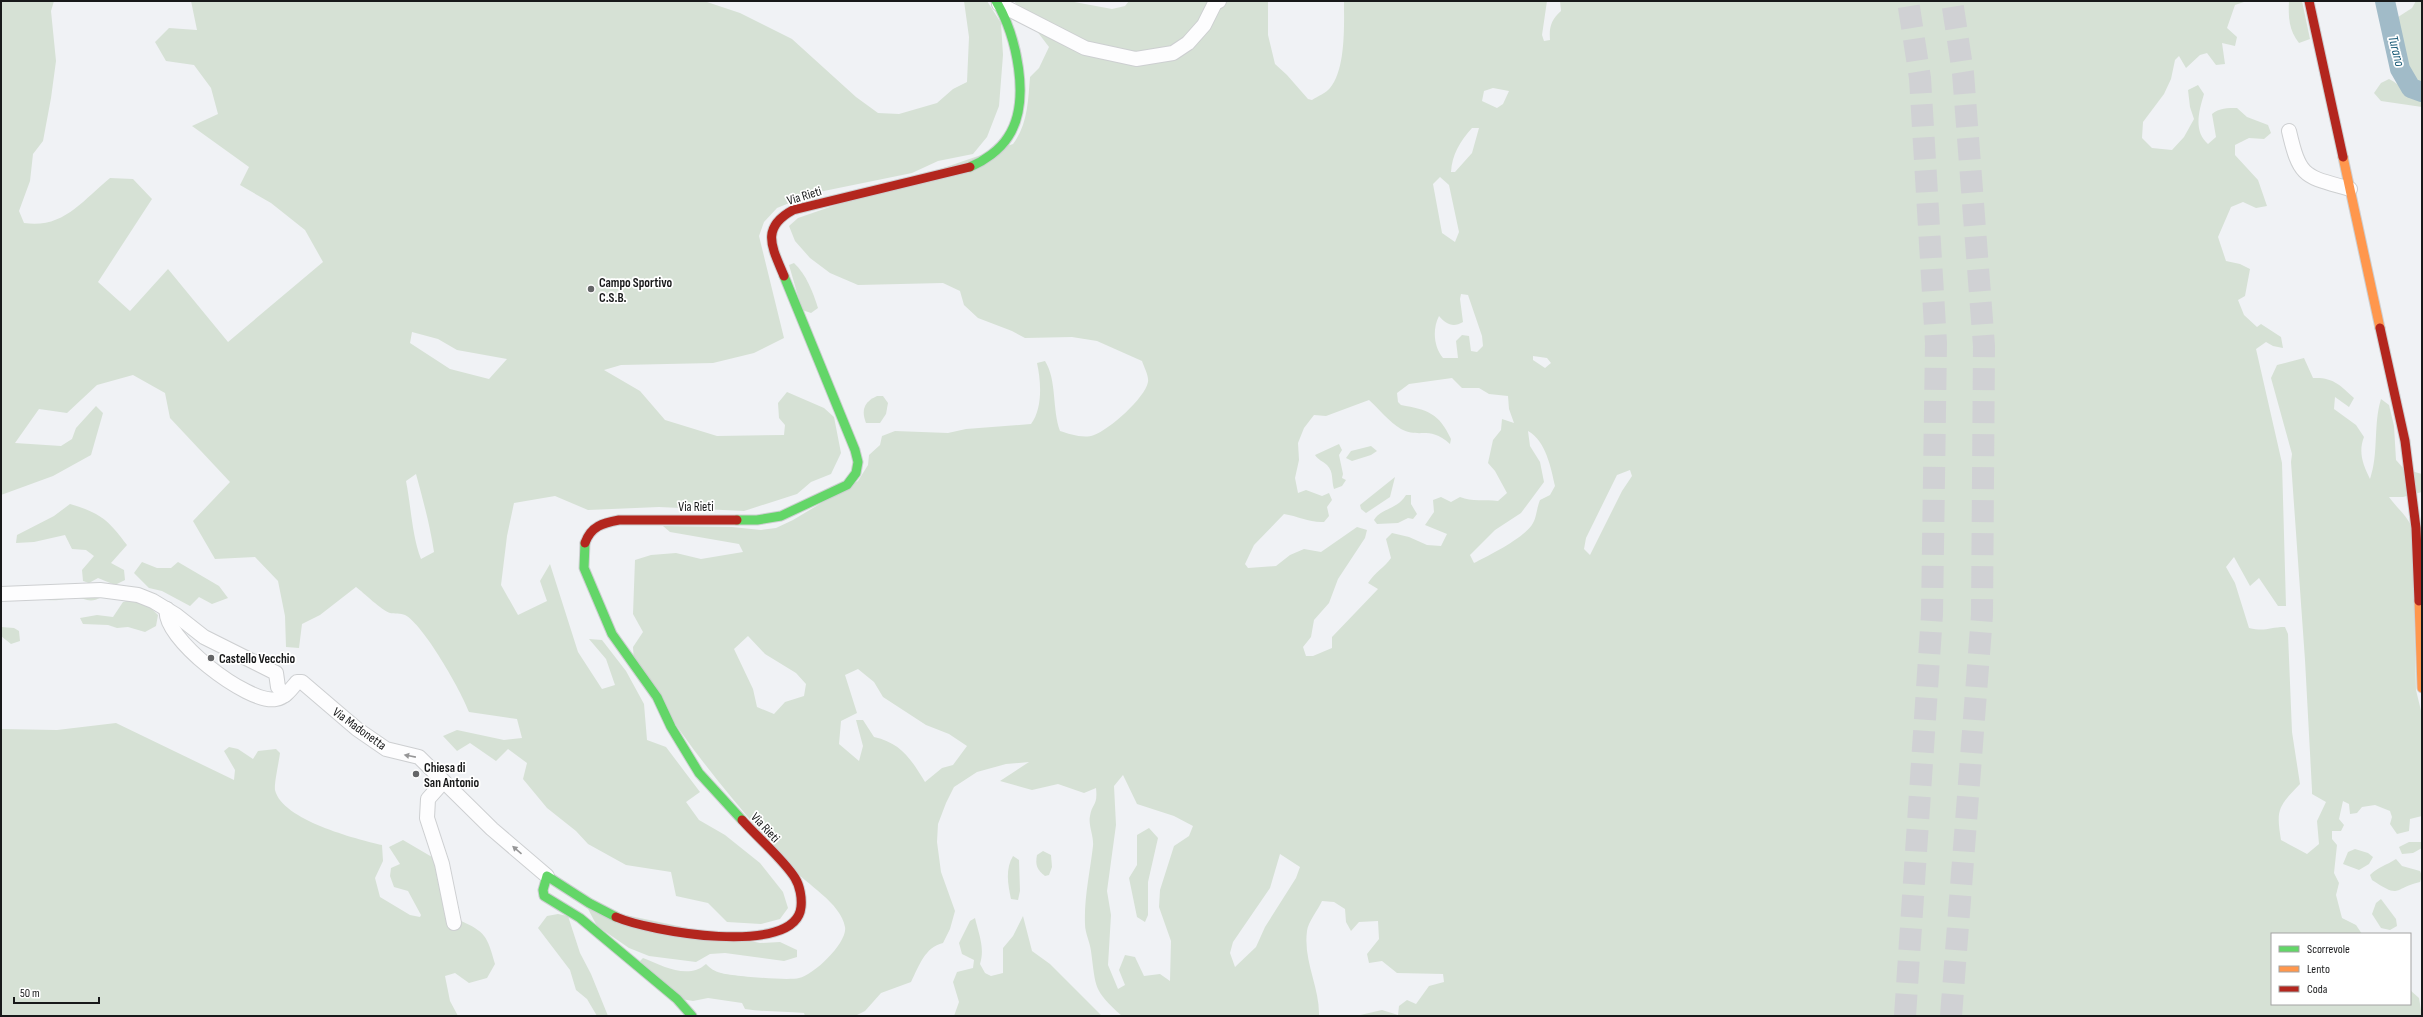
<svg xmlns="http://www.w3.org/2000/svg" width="2423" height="1017" font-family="'Sofia Sans Condensed',sans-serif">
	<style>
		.green { fill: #d6e1d5; fill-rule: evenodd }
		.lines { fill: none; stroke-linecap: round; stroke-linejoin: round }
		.river { stroke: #a1bbc8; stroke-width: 20 }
		.highway-tunnel { stroke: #d0d1d4; stroke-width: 22; stroke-dasharray: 22 11; stroke-linecap: butt }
		.street-casing { stroke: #cdcfd1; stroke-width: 16 }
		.fast-casing { stroke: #cdcfd1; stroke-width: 11 }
		.slow-casing { stroke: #cdcfd1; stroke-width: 11 }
		.jam-casing { stroke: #cdcfd1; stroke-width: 11 }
		.street { stroke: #fdfdfe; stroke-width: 14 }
		.fast { stroke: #63d668; stroke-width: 9 }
		.slow { stroke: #ff974d; stroke-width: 9 }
		.jam { stroke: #b3261e; stroke-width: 9 }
		.oneway { fill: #969697 }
		.poi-dot { fill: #646567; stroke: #fff; stroke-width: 1.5 }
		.labels { text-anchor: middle; stroke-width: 3.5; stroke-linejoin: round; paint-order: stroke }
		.street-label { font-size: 13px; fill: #18191a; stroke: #fff }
		.poi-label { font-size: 13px; font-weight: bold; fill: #18191a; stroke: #fff; text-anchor: start }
		.water-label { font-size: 14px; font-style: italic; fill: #1d5e7a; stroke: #fff }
	</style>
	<rect width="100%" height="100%" fill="#f0f2f5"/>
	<g class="green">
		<path d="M 1,1 L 54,1 L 51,11 L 56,61 L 51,98 L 43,141 L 33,154 L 30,181 L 19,211 L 24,223 C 63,229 82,201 110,178 L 133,179 L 152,199 L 98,282 L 130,311 L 168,269 L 228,342 L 323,262 L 305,230 L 271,203 L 240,185 L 249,167 L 192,126 L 218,114 L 211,88 L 194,65 L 166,61 L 155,42 L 169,28 L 197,30 L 191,1 L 704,1 L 740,13 L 792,39 L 856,97 L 878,113 L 899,114 L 937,103 L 953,89 L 967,82 L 969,37 L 964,1 L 987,1 L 1001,23 L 1003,55 L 999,106 L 987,137 L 973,154 L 938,161 L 912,173 L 814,193 L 777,208 L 764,222 L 759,236 L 784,338 L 754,353 L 713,363 L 621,365 L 604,370 L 640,391 L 665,420 L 717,436 L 784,435 L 785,425 L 779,418 L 778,403 L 787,392 L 824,408 L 834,417 L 841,453 L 831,474 L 811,482 L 797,494 L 744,511 L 659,507 L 588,510 L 555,496 L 514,503 L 507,536 L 501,585 L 518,615 L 547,601 L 540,581 L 550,564 L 578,652 L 602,689 L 615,685 L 606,659 L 589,639 L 602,640 L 626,671 L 644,704 L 647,740 L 666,747 L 700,792 L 686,802 L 699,820 L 725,835 L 760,863 L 783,892 L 788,908 L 780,919 L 761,924 L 727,922 L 708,903 L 676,896 L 671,872 L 626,865 L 588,844 L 576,831 L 547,808 L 523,779 L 527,763 L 508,749 L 496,761 L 470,743 L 457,751 L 443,736 L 457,730 L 504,740 L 522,738 L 517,719 L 469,712 C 462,692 423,624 405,615 C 401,613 394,614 390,613 C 381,610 364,593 356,587 L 320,615 L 302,624 L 299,648 L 286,647 L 285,616 L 278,581 L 255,557 L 215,559 L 193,521 L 230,482 L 170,418 L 165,393 L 133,375 L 97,385 L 67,413 L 39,409 L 15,443 L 61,446 L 72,439 L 76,428 L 96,406 L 103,413 L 91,455 L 53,476 L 1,495 ZM 412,332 L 438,339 L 457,350 L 507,359 L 489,379 L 450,369 L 410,343 ZM 416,474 C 423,500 430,525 434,552 L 421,559 C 412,536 411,506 406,481 Z"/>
		<path d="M 1014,1 L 1069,1 L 1112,9 L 1125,6 L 1129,1 L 1268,1 L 1268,35 L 1275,64 L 1287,75 L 1308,99 L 1312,100 C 1318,96 1326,93 1330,88 C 1346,69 1344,25 1344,1 L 1547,1 L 1542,35 L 1544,41 L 1550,40 C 1549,27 1551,20 1561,11 L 1560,1 L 2247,1 L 2235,5 L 2227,28 L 2237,37 L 2235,46 L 2222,43 L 2225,64 L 2216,65 L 2207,53 L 2200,55 L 2186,68 L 2179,56 L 2175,60 L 2171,79 L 2164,94 L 2143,122 L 2142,138 L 2152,148 L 2172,150 L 2184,137 L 2194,119 L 2190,107 L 2188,90 L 2198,85 L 2204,94 C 2199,111 2193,131 2208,144 L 2216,137 L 2212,114 C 2219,108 2228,108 2237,108 L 2247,117 L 2268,125 L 2271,133 L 2264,139 L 2249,138 L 2235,145 L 2235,155 L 2258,180 L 2267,206 L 2256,208 L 2243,202 L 2231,207 L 2218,237 L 2226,261 L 2240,264 L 2250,269 L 2245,296 L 2238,300 L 2244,315 L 2257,327 L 2261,324 L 2281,337 L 2283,348 L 2273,346 L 2266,342 L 2256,349 L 2282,463 L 2286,606 L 2278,606 L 2259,578 L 2250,586 L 2234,557 L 2226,567 L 2235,583 L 2249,628 C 2266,632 2269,627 2285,627 L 2288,634 L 2292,732 L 2300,784 C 2278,807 2276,809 2281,840 L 2307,854 L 2319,844 L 2317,821 L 2326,802 L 2312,794 L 2312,790 L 2305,660 L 2291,462 L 2292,454 L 2271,378 L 2277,365 L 2304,358 L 2313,378 C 2333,377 2340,385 2354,398 L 2349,407 L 2335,397 L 2334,409 L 2356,425 L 2364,437 C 2358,452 2363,465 2370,479 C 2379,453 2373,425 2381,399 L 2389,405 L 2394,426 L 2396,460 L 2404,469 L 2422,474 L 2422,492 L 2403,497 L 2389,497 C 2397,508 2406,515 2412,527 L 2416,690 L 2422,715 L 2422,816 L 2410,819 L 2409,831 L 2397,834 L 2390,824 L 2392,817 L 2390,811 L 2375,805 L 2362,807 L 2357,813 L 2350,814 L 2349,804 L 2343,801 L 2339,819 L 2344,825 L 2341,831 L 2332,831 L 2332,839 L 2337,845 L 2334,873 L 2339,883 L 2336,895 L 2342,918 L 2356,925 L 2362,934 L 2272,934 L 2272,1004 L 2410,1004 L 2410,990 L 2419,998 L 2422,1016 L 1356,1016 L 1382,1010 L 1398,1015 L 1399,1006 L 1407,1000 L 1416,1004 L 1429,986 L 1444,982 L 1443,974 L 1397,973 L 1382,961 L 1369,963 L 1367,954 L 1379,939 L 1378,921 L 1359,922 L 1351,931 L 1346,922 L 1345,909 L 1334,902 L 1322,901 C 1318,910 1308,922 1307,931 C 1303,961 1320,987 1319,1016 L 1122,1016 C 1093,990 1096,988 1091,951 C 1090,942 1085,933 1085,924 C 1084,898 1090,872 1093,846 C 1094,836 1088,825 1090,816 C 1092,803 1098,806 1096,788 L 1084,793 L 1058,784 L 1032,790 L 1000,781 L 1029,762 L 1006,764 L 977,772 L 954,787 L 946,803 L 938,824 L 937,842 L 941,872 L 955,911 L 950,929 L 943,943 C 925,947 919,966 911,982 L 881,993 L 865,1011 L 855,1016 L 805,1016 L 804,1013 C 784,1011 765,1012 745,1009 L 742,1003 L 708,998 L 693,1001 L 681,999 L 640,961 L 643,958 C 663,966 688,980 706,964 C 711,969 714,971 721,973 C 732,976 789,981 799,978 C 814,975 848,942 845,927 C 841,903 806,884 791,867 C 758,829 725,791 694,750 C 673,722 654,692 634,663 L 633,647 L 643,632 L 633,614 L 635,560 L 651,555 L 676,553 L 701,559 L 743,552 L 739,544 L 670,532 L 663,526 L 732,527 L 761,530 L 776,528 L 793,520 L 858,481 L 868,465 L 869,455 L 880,445 L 882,436 L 895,431 L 948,433 L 966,429 L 1031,424 C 1043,408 1041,381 1037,363 L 1045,361 C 1057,380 1052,409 1060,431 C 1069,434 1084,439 1094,435 C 1109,430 1145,398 1148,382 C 1149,376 1144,367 1142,361 L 1097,341 L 1072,337 L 1025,338 L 1012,331 L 978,318 L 964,305 L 960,291 L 943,283 L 858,285 L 830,273 L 810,258 L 795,241 L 789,226 L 798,218 L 1013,144 C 1028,124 1028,101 1030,77 L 1039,68 L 1049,47 ZM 1493,88 L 1509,91 L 1503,104 L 1497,108 L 1482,101 L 1484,91 ZM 1472,128 L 1479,128 L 1472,153 L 1455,172 L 1451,172 C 1452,155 1460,141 1472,128 ZM 1440,177 L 1449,185 L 1459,232 L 1455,242 L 1442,233 L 1433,184 ZM 1461,294 L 1468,295 L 1482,336 L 1483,346 L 1477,352 L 1471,351 L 1469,336 L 1462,335 L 1456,341 L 1458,358 L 1443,358 C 1434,347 1432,330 1439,316 C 1446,324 1453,328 1463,322 L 1460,299 ZM 1533,356 L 1547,358 L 1551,363 L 1545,368 L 1533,360 ZM 1452,378 L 1462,388 L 1479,388 L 1489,394 L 1508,396 L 1509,409 L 1514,423 L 1502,419 L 1501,430 L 1493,440 L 1488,463 L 1495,471 L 1507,493 L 1498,501 C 1485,499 1472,502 1460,497 L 1451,502 L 1441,497 L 1433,500 L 1434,512 L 1425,525 L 1447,534 L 1441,546 L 1427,545 L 1409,537 L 1392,533 L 1386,539 L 1391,558 C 1384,568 1376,571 1368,583 L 1378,589 L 1332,637 L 1332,648 L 1313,656 L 1306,656 L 1303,647 L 1311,637 L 1314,620 L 1329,603 L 1338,579 L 1365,538 L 1367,530 L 1357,527 L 1321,552 L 1304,549 L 1290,555 L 1276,566 L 1248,568 L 1245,564 L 1254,545 L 1284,514 C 1298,516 1310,523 1324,522 L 1329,516 L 1327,507 L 1332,500 L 1329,493 L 1322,496 L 1306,490 L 1298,493 L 1295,478 L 1299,460 L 1298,443 L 1304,428 L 1314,415 L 1326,416 L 1369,400 C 1379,409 1389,422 1401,429 C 1420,439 1429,425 1450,444 L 1451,439 C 1439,413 1428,410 1401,405 L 1398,402 L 1397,393 L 1409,384 ZM 1528,431 C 1546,441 1551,468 1555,486 L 1550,495 L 1540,500 C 1537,507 1536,519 1533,523 C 1526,537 1488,556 1474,563 L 1470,555 L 1495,530 L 1521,513 L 1544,482 L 1540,462 L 1530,446 ZM 1630,470 L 1632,476 L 1622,491 L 1590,555 L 1584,549 L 1586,538 L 1617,475 ZM 748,636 L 765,654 L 796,673 L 806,684 L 804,696 L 785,702 L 774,714 L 757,707 L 753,689 L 734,649 ZM 858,669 L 874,682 L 883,697 L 926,725 L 949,734 L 967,746 L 953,765 L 942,768 L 925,782 C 911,759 901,743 874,737 L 863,720 L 856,720 L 863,746 L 859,761 L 839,744 L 841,721 L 857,713 L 845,675 ZM 1123,775 L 1137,804 L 1174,816 L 1193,826 L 1189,836 L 1174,846 L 1160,890 L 1159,907 L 1171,941 L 1170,981 L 1160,974 L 1144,976 L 1135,957 L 1125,955 L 1119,970 L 1125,985 L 1118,989 L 1108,965 L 1111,915 L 1107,891 L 1116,825 L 1114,786 ZM 1280,854 L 1300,867 L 1296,878 L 1265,927 L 1256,947 L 1235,967 L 1230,953 L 1233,942 L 1270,888 Z"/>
		<path d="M 2289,1 L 2302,1 L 2310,39 L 2299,43 C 2289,31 2288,16 2289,1 Z"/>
		<path d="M 2416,1 L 2422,1 L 2422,87 C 2403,86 2397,34 2395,19 L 2412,8 Z"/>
		<path d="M 2389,79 C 2402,85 2407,97 2422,97 L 2422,107 L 2381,101 L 2374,93 L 2381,83 Z"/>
		<path d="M 794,263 C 806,274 813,292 818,308 L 811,313 L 802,310 L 789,265 Z"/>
		<path d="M 877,396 L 883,396 L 888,403 L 886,414 L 880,423 L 866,423 C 861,410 864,402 877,396 Z"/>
		<path d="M 1339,444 L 1342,450 L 1339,455 L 1343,474 L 1342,478 L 1346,480 L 1342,486 L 1334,489 C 1331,480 1334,472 1327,465 C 1323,461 1318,460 1315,455 Z"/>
		<path d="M 1371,446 L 1377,451 L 1371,455 L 1352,461 L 1346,458 L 1351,451 Z"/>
		<path d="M 1395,477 L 1390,497 L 1366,513 L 1361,509 L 1360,505 Z"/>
		<path d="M 1406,495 L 1411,495 L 1411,504 L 1417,514 L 1413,519 L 1408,518 L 1398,523 L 1377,524 L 1374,520 C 1381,508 1397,510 1406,495 Z"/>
		<path d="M 70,504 C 101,513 108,520 127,545 L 111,563 L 124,570 L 125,580 L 115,585 L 98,578 L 89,583 L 83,581 L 82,570 L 94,556 L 86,550 L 72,549 L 65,535 L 34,542 L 16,543 L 17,535 L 54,516 Z"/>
		<path d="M 142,562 L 157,568 L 171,568 L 178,562 L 219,586 L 228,598 L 212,604 L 199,597 L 190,606 L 162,591 L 149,588 L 134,573 Z"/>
		<path d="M 94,590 L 102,597 C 87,605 85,596 72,598 C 62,599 60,601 47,600 L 48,593 Z"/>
		<path d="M 134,599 L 148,605 L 158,615 L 156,626 L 145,632 L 128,627 L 117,628 L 108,625 L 83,624 L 80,618 L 97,615 L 113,617 L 123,602 Z"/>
		<path d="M 1,627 L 14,628 L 19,631 L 20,641 L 11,644 L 1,636 Z"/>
		<path d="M 116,723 L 234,780 L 235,770 L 224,751 L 229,747 L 238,749 L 253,759 L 258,751 L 276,749 L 280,753 C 279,762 274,783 275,790 C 282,820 356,839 382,845 L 383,861 L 375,878 L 380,897 L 410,915 L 420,917 L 421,915 L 408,891 L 394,887 L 390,876 L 391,868 L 400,864 L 389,847 L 403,840 L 432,857 L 459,920 C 486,932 487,936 495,964 L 487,978 L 469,983 L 455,973 L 445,976 L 450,1001 L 458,1016 L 1,1016 L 1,729 L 57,730 Z"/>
		<path d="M 1149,828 L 1158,838 L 1148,882 L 1148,915 L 1145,922 L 1137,917 L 1129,878 L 1137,865 L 1137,835 Z"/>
		<path d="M 2409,842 L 2421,842 L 2422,848 L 2413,853 L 2402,854 L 2399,847 Z"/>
		<path d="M 2355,849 L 2368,853 L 2373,857 L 2369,864 L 2359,870 L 2343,864 L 2348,852 Z"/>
		<path d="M 1043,851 L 1051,855 L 1052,867 L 1049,875 L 1045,876 C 1037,870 1035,865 1037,855 Z"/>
		<path d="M 1013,856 L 1019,860 L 1020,891 L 1018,900 L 1011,899 C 1008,885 1005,869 1013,856 Z"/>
		<path d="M 2396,859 L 2402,866 L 2420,871 L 2422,876 L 2420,882 C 2392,889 2401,899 2372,880 L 2370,875 C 2378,867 2387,865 2396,859 Z"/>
		<path d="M 2381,899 L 2396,919 L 2397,926 L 2390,930 L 2381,928 L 2372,914 L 2376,903 Z"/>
		<path d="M 587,907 L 760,943 L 780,942 L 797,950 L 797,957 L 784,961 L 725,953 L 710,954 L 696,962 L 649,956 L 629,948 L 597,926 Z"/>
		<path d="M 558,914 L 568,916 L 580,953 L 591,974 L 608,1016 L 597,1016 L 587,999 L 576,990 L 570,970 L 538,928 L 547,916 Z"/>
		<path d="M 1023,916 L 1032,951 L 1050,964 L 1102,1016 L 954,1016 L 959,1002 L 953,982 L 957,972 L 973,968 L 974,960 L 962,954 L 959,943 L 970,921 L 975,918 C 979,935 985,948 980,964 L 985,973 L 991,976 L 1003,973 L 1003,948 L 1013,936 Z"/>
	</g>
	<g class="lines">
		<path class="river" d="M 2385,1 L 2400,69 L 2411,88 L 2422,92"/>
		<g class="highway-tunnel">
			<path d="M 1905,1016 L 1932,614 L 1936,343 L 1920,78 L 1908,1"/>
			<path d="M 1951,1016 L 1982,615 L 1984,346 L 1963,73 L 1952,1"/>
		</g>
		<g class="street-casing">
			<g id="street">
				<path d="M 999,4 L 1085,48 L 1136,59 L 1173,53 L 1188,43 L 1204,25 L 1215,3 L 1219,1"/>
				<path d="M 2289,131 C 2300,179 2305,176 2350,189"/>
				<path d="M 1,594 L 100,590 L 138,595 L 153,601 L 176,615 L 204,637 L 276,673 L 278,687 L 285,695"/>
				<path d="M 167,609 C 160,636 248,705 276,699 C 286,697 291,689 297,682 L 302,682 L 357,729 L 386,749 L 419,757 L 492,829 L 547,876"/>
				<path d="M 443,782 L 428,799 L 427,818 L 442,864 L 454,923"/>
			</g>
		</g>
		<g class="fast-casing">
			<g id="fast">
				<path d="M 970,167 C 984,161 1000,150 1008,137 C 1032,101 1016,35 996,1"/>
				<path d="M 737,520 L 757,520 L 781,516 L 847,485 L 856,473 L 858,462 L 855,450 L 784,276"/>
				<path d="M 585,543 L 584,568 L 612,634 L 657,697 L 671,727 L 699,773 L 742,820"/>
				<path d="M 616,917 L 589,903 L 547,876 L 543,890 L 544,896 L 580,918 L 677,999 L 692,1016"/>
			</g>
		</g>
		<g class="slow-casing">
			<g id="slow">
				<path d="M 2343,157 L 2380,328"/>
				<path d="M 2419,601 L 2422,688"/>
			</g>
		</g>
		<g class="jam-casing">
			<g id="jam">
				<path d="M 2309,1 L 2343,157"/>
				<path d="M 784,276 C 772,247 760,228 793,210 L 970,167"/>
				<path d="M 2380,328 L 2405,441 L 2416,528 L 2419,601"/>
				<path d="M 585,543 C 591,526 603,523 619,520 L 737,520"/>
				<path d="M 616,917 C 648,931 796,958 801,907 C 802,898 800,886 795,878 C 784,860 756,836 742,820"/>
			</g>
		</g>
		<use href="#street" class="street"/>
		<use href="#fast" class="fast"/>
		<use href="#slow" class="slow"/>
		<use href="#jam" class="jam"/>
	</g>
	<defs><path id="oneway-solid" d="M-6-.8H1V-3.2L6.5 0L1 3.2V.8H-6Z"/></defs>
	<g class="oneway">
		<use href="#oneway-solid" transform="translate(410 756) rotate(-169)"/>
		<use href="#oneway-solid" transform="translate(517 850) rotate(-139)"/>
	</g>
	<g class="poi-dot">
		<circle cx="591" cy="289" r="4"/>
		<circle cx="211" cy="658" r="4"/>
		<circle cx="416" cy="774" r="4"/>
	</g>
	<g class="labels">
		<g class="street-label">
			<text transform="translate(804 195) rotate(-17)" y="5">Via Rieti</text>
			<text x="696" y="511">Via Rieti</text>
			<text transform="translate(360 728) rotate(36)" y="5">Via Madonetta</text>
			<text transform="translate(766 827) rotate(47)" y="5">Via Rieti</text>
		</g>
		<g class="poi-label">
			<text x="599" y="287">Campo Sportivo<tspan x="599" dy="15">C.S.B.</tspan></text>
			<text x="219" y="663">Castello Vecchio</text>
			<text x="424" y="772">Chiesa di<tspan x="424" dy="15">San Antonio</tspan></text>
		</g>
		<g class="water-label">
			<text transform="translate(2397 51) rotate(76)" y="5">Turano</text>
		</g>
	</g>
	<rect width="2423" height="1017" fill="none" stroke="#18191a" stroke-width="4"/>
	<rect x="2271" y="933" width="140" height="72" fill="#ffffff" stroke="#a3a3a3"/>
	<rect x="2279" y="946" width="20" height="6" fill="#63d668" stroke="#a3a3a3"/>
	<text x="2307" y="953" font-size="12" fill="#18191a">Scorrevole</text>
	<rect x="2279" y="966" width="20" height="6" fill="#ff974d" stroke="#a3a3a3"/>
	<text x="2307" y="973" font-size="12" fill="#18191a">Lento</text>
	<rect x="2279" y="986" width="20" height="6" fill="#b3261e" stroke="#a3a3a3"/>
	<text x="2307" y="993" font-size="12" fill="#18191a">Coda</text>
	<path d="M14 997v6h85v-6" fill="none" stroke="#18191a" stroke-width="2"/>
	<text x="20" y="997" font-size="12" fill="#18191a" stroke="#ffffff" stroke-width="3" paint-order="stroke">50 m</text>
</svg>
